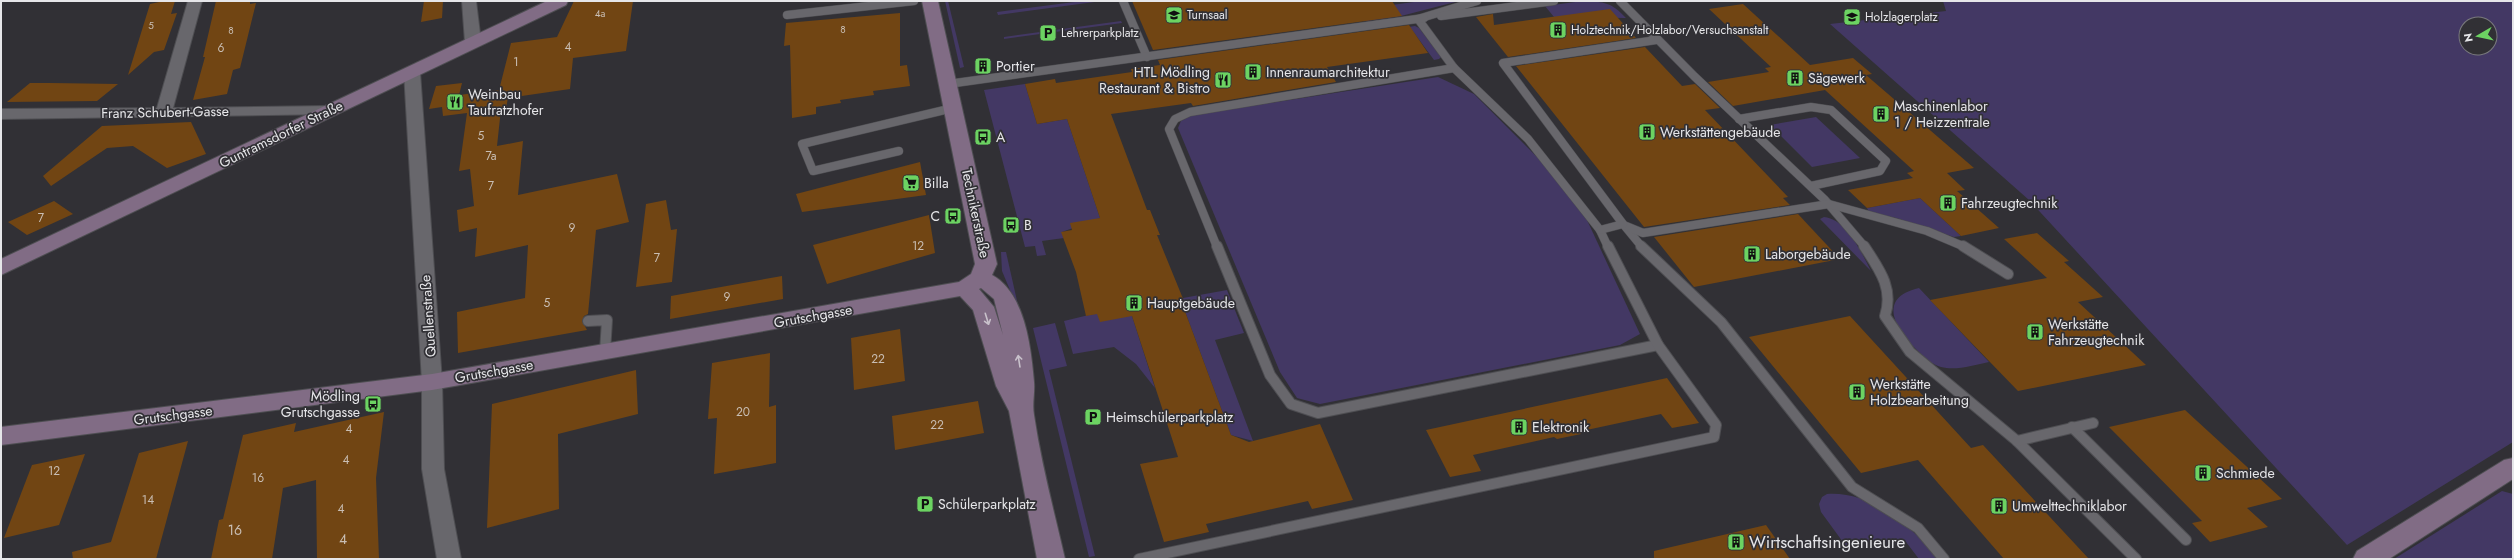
<svg xmlns="http://www.w3.org/2000/svg" width="2514" height="560" font-family="Jost,sans-serif">
	<style>
		.green { fill: #433864; fill-rule: evenodd }
		.building { fill: #714513 }
		.lines { fill: none; stroke-linecap: round; stroke-linejoin: round }
		.lane-far1-casing { stroke: #4e4e52; stroke-width: 9 }
		.lane-casing { stroke: #4e4e52; stroke-width: 12 }
		.street-casing { stroke: #4e4e52; stroke-width: 2 }
		.secondary-casing { stroke: #4e4e52; stroke-width: 2 }
		.lane-far1 { stroke: #68676c; stroke-width: 8 }
		.lane { stroke: #68676c; stroke-width: 10 }
		.street { fill: #68676c; fill-rule: evenodd }
		.secondary { fill: #816c85; fill-rule: evenodd }
		.oneway { stroke: #c8c1cb }
		.labels { text-anchor: middle; stroke-width: 3.5; stroke-linejoin: round; paint-order: stroke }
		.far-number-label { font-size: 10px; fill: #c9beb4 }
		.far-poi-label { font-size: 12px; fill: #e6e6e9; stroke: #313035; text-anchor: start }
		.number-label { font-size: 12px; fill: #c9beb4 }
		.poi-label { font-size: 14px; fill: #e6e6e9; stroke: #313035; text-anchor: start }
		.street-label { font-size: 14px; fill: #e6e6e9; stroke: #313035 }
		.near-number-label { font-size: 14px; fill: #c9beb4 }
		.near-poi-label { font-size: 17px; fill: #e6e6e9; stroke: #313035; text-anchor: start }
	</style>
	<rect width="100%" height="100%" fill="#313035"/>
	<g class="green">
		<path d="M 945,1 L 948,1 L 964,67 L 960,68 Z"/>
		<path d="M 1082,1 L 1102,1 L 998,15 L 997,12 Z"/>
		<path d="M 1421,1 L 1459,1 L 1401,16 L 1366,21 L 1363,20 L 1355,10 Z"/>
		<path d="M 1583,1 C 1605,2 1611,2 1626,18 L 1554,17 L 1545,6 Z"/>
		<path d="M 1943,1 L 2513,1 L 2513,442 L 2347,545 L 2029,200 L 1830,24 L 1946,11 ZM 2466,24 L 2490,24 L 2490,48 L 2466,48 Z"/>
		<path d="M 1121,21 L 1122,23 L 1004,39 L 1004,37 Z"/>
		<path d="M 1415,26 L 1419,28 L 1441,57 L 1439,59 L 1434,60 L 1412,30 L 1325,39 Z"/>
		<path d="M 1438,77 L 1474,94 L 1539,159 L 1587,220 L 1640,334 L 1620,345 L 1320,404 L 1297,398 L 1280,372 L 1178,128 L 1181,121 L 1192,115 Z"/>
		<path d="M 1025,84 L 1037,124 L 1067,119 L 1100,218 L 1062,232 L 1064,238 L 1042,241 L 1046,255 L 1037,256 L 1035,246 L 1025,247 L 984,90 Z"/>
		<path d="M 1816,117 L 1860,158 L 1812,167 L 1770,125 Z"/>
		<path d="M 1920,198 L 1961,236 L 1954,237 L 1896,218 L 1869,212 L 1867,208 Z"/>
		<path d="M 1824,217 C 1847,219 1862,254 1871,271 L 1820,219 Z"/>
		<path d="M 1001,252 L 1006,252 L 1020,314 L 1002,271 Z"/>
		<path d="M 1919,288 L 1989,362 C 1974,365 1956,371 1941,367 C 1933,365 1924,357 1918,351 C 1897,331 1875,298 1919,288 Z"/>
		<path d="M 1227,290 L 1244,333 L 1215,340 L 1253,441 L 1231,435 L 1183,306 L 1186,306 L 1183,298 Z"/>
		<path d="M 1097,313 L 1132,316 L 1155,388 L 1136,364 L 1114,347 L 1073,354 L 1064,321 Z"/>
		<path d="M 1055,323 L 1067,366 L 1049,370 L 1095,556 L 1089,557 L 1033,328 Z"/>
		<path d="M 2502,491 L 2513,494 L 2513,559 L 2394,559 Z"/>
		<path d="M 1827,494 C 1872,491 1912,526 1938,559 L 1919,559 L 1906,542 L 1885,547 L 1881,542 L 1848,549 L 1821,512 L 1819,504 L 1822,497 Z"/>
	</g>
	<g class="building">
		<path d="M 164,1 L 175,1 L 171,14 L 177,13 L 164,50 L 154,52 L 128,75 L 150,4 Z"/>
		<path d="M 216,1 L 250,1 L 250,4 L 256,3 L 240,68 L 233,70 L 227,94 L 193,100 L 205,57 L 203,57 Z"/>
		<path d="M 424,1 L 443,1 L 442,18 L 421,22 Z"/>
		<path d="M 574,1 L 633,1 L 626,51 L 573,58 L 570,89 L 508,98 L 506,108 L 501,109 L 497,146 L 523,141 L 518,195 L 617,174 L 629,222 L 596,230 L 588,314 L 584,316 L 582,321 L 587,330 L 458,353 L 457,312 L 525,298 L 528,245 L 475,257 L 477,228 L 459,232 L 457,210 L 474,206 L 470,169 L 459,171 L 467,113 L 443,116 L 442,107 L 429,109 L 436,86 L 462,83 L 459,95 L 499,90 L 511,43 L 557,37 Z"/>
		<path d="M 1132,1 L 1392,1 L 1402,16 L 1153,50 Z"/>
		<path d="M 1743,4 L 1810,65 L 1853,58 L 1872,74 L 1866,75 L 1974,168 L 1947,173 L 1965,190 L 1957,191 L 1999,228 L 1961,236 L 1920,198 L 1867,208 L 1848,190 L 1913,178 L 1907,173 L 1914,171 L 1825,90 L 1733,106 L 1708,82 L 1769,72 L 1765,68 L 1771,67 L 1709,9 Z"/>
		<path d="M 1610,9 L 1636,38 L 1508,57 L 1476,17 L 1493,14 L 1494,25 Z"/>
		<path d="M 900,13 L 900,66 L 907,65 L 910,86 L 873,91 L 874,95 L 840,100 L 841,103 L 816,107 L 816,114 L 792,118 L 790,45 L 784,46 L 786,23 Z"/>
		<path d="M 1409,25 L 1428,53 L 1327,67 L 1336,82 L 1193,106 L 1191,103 L 1111,114 L 1147,210 L 1150,210 L 1160,235 L 1157,235 L 1186,306 L 1183,306 L 1231,435 L 1249,442 L 1320,424 L 1353,500 L 1312,509 L 1308,501 L 1206,524 L 1209,532 L 1164,542 L 1140,464 L 1178,457 L 1132,316 L 1100,322 L 1097,314 L 1086,316 L 1076,272 L 1061,232 L 1072,230 L 1070,223 L 1100,218 L 1067,119 L 1037,124 L 1025,84 L 1055,79 L 1056,83 L 1132,72 L 1131,69 L 1160,65 L 1158,60 Z"/>
		<path d="M 1645,47 L 1682,86 L 1695,84 L 1720,108 L 1705,110 L 1788,197 L 1783,198 L 1790,205 L 1644,227 L 1516,66 Z"/>
		<path d="M 30,83 L 50,83 L 118,84 L 97,101 L 7,102 Z"/>
		<path d="M 191,122 L 206,154 L 167,168 L 133,146 L 107,148 L 51,186 L 43,176 L 102,126 Z"/>
		<path d="M 920,162 L 926,195 L 802,212 L 796,194 Z"/>
		<path d="M 666,200 L 671,230 L 677,229 L 672,282 L 636,287 L 646,204 Z"/>
		<path d="M 54,201 L 73,214 L 27,235 L 8,222 Z"/>
		<path d="M 1798,214 L 1840,259 L 1694,287 L 1654,237 Z"/>
		<path d="M 929,215 L 935,253 L 827,284 L 813,245 Z"/>
		<path d="M 2037,233 L 2069,261 L 2064,262 L 2103,297 L 2078,302 L 2146,365 L 2018,391 L 1930,300 L 2047,278 L 2004,239 Z"/>
		<path d="M 782,276 L 783,299 L 670,319 L 671,296 Z"/>
		<path d="M 1850,316 L 1971,448 L 1983,445 L 2089,559 L 2004,559 L 1918,460 L 1861,473 L 1749,337 Z"/>
		<path d="M 900,329 L 905,381 L 854,390 L 851,338 Z"/>
		<path d="M 770,353 L 769,407 L 776,405 L 776,463 L 714,474 L 717,418 L 708,419 L 712,363 Z"/>
		<path d="M 636,370 L 638,414 L 558,434 L 559,509 L 487,528 L 492,404 Z"/>
		<path d="M 1667,378 L 1699,423 L 1672,428 L 1661,414 L 1582,431 L 1581,434 L 1557,439 L 1554,437 L 1473,455 L 1481,471 L 1450,477 L 1426,430 Z"/>
		<path d="M 978,401 L 984,433 L 895,450 L 892,416 Z"/>
		<path d="M 2185,410 L 2282,499 L 2247,508 L 2268,527 L 2210,542 L 2192,523 L 2202,521 L 2109,427 Z"/>
		<path d="M 384,412 L 376,478 L 379,559 L 317,559 L 316,480 L 283,488 L 272,559 L 211,559 L 219,520 L 223,519 L 243,435 L 296,423 L 294,432 Z"/>
		<path d="M 188,441 L 156,559 L 73,559 L 72,552 L 111,542 L 139,453 Z"/>
		<path d="M 85,454 L 59,525 L 4,538 L 32,465 Z"/>
		<path d="M 1766,525 L 1790,559 L 1654,559 L 1654,551 Z"/>
	</g>
	<g class="lines">
		<g class="lane-far1-casing">
			<g id="lane-far1">
				<path d="M 1123,1 L 1147,57"/>
				<path d="M 1477,1 L 1418,19 L 1454,68 L 1528,139 L 1600,230 L 1608,247"/>
				<path d="M 1620,1 L 1694,76 L 1825,200 L 1865,247"/>
				<path d="M 787,15 L 914,1"/>
				<path d="M 1441,16 L 1554,1"/>
				<path d="M 948,84 L 1424,18"/>
				<path d="M 1739,119 L 1811,107 L 1831,110 L 1886,161 L 1880,171 L 1811,186"/>
				<path d="M 899,151 L 813,171 L 802,144 L 953,108"/>
				<path d="M 1623,224 L 1642,247"/>
				<path d="M 1626,226 L 1643,233 L 1829,204 L 1927,231 L 1965,247"/>
				<path d="M 1600,230 L 1623,224 L 1503,63 L 1656,40"/>
				<path d="M 1217,247 L 1169,129 L 1175,119 L 1190,112 L 1454,68"/>
			</g>
		</g>
		<g class="lane-casing">
			<g id="lane">
				<path d="M 1217,246 L 1270,375 L 1291,404 L 1318,413 L 1658,345"/>
				<path d="M 1641,246 L 1721,322 L 1852,487 L 1918,528 L 1944,559"/>
				<path d="M 1864,246 C 1879,269 1894,288 1885,316 L 1910,352 L 2017,441 L 2136,559"/>
				<path d="M 1963,246 L 2008,274"/>
				<path d="M 588,321 L 607,320 L 605,352"/>
				<path d="M 2072,427 L 2186,540"/>
				<path d="M 2017,441 L 2093,423"/>
				<path d="M 1139,559 L 1714,437 L 1716,425 L 1658,345 L 1608,246"/>
			</g>
		</g>
		<g class="street-casing">
			<g id="street">
				<path d="M 188,1 L 202,1 L 173,108 L 329,106 L 337,111 L 335,114 L 1,119 L 1,109 L 157,108 Z"/>
				<path d="M 462,1 L 476,1 L 481,42 L 478,45 L 473,47 L 465,42 Z"/>
				<path d="M 412,67 L 420,72 L 442,382 L 444,469 L 461,559 L 437,559 L 422,469 L 422,382 L 404,72 Z"/>
			</g>
		</g>
		<g class="secondary-casing">
			<g id="secondary">
				<path d="M 547,1 L 568,1 L 566,5 L 1,275 L 1,259 Z"/>
				<path d="M 922,1 L 938,1 L 997,264 L 992,275 C 1025,293 1031,347 1034,382 C 1035,393 1032,404 1034,415 C 1041,463 1054,511 1065,559 L 1037,559 L 1009,411 L 996,386 L 973,310 L 960,296 L 432,390 L 1,445 L 1,427 L 432,374 L 959,282 L 971,274 L 975,264 ZM 981,288 L 994,299 L 1003,335 L 994,307 L 979,289 Z"/>
				<path d="M 2513,458 L 2513,479 L 2389,559 L 2353,559 L 2357,551 L 2504,460 Z"/>
			</g>
		</g>
		<use href="#lane-far1" class="lane-far1"/>
		<use href="#lane" class="lane"/>
		<use href="#street" class="street"/>
		<use href="#secondary" class="secondary"/>
	</g>
	<defs><path id="oneway-shaft" d="M-6 0H5M1.5-3L5.5 0L1.5 3" fill="none" stroke-width="1.6" stroke-linecap="round" stroke-linejoin="round"/></defs>
	<g class="oneway">
		<use href="#oneway-shaft" transform="translate(987 319) rotate(73)"/>
		<use href="#oneway-shaft" transform="translate(1019 361) rotate(-99)"/>
	</g>
	<defs>
		<g id="university-square" transform="scale(0.9)"><rect x="-9" y="-9" width="18" height="18" rx="4" fill="#6cd362" stroke="#313035"/><path d="M0-5L7-2L0 1L-7-2ZM-4 1L0 2.5L4 1V4Q0 6-4 4Z" fill="#111"/></g>
		<g id="building-square" transform="scale(0.9)"><rect x="-9" y="-9" width="18" height="18" rx="4" fill="#6cd362" stroke="#313035"/><path d="M-4-6H4V6H1V3H-1V6H-4ZM-2.5-4.3h1.7v1.8h-1.7ZM.8-4.3h1.7v1.8H.8ZM-2.5-1h1.7V.8h-1.7ZM.8-1h1.7V.8H.8Z" fill="#111"/></g>
		<g id="parking-square" transform="scale(0.9)"><rect x="-9" y="-9" width="18" height="18" rx="4" fill="#6cd362" stroke="#313035"/><path d="M-3.5-5.5H1a3.5 3.5 0 0 1 0 7H-1V5.5H-3.5ZM-1-3.4V-.6H.8a1.4 1.4 0 0 0 0-2.8Z" fill="#111"/></g>
		<g id="restaurant-square" transform="scale(0.9)"><rect x="-9" y="-9" width="18" height="18" rx="4" fill="#6cd362" stroke="#313035"/><path d="M-5-6h1v4h1v-4h1v4h1v-4h1v5L-1.5 .5V6h-2V.5L-5-1ZM5-6V6H3V1.5H1.5Q1.5-4 5-6Z" fill="#111"/></g>
		<g id="bus-square" transform="scale(0.9)"><rect x="-9" y="-9" width="18" height="18" rx="4" fill="#6cd362" stroke="#313035"/><path d="M-5-6H5V4H4V6H2V4H-2V6H-4V4H-5ZM-3.5-4V0h7V-4ZM-3.5 1.2v1.5H-2V1.2ZM2 1.2v1.5H3.5V1.2Z" fill="#111"/></g>
		<g id="supermarket-square" transform="scale(0.9)"><rect x="-9" y="-9" width="18" height="18" rx="4" fill="#6cd362" stroke="#313035"/><path d="M-6-5.5h2.5l.6 2H6L4.5 2H-2.5L-4.4-4H-6ZM-1.5 3.2a1.3 1.3 0 1 0 .1 0ZM3 3.2a1.3 1.3 0 1 0 .1 0Z" fill="#111"/></g>
	</defs>
	<g fill-rule="evenodd">
		<use href="#university-square" x="1174" y="15"/>
		<use href="#university-square" x="1852" y="17"/>
		<use href="#building-square" x="1558" y="30"/>
		<use href="#parking-square" x="1048" y="33"/>
		<use href="#building-square" x="983" y="66"/>
		<use href="#building-square" x="1253" y="72"/>
		<use href="#building-square" x="1795" y="78"/>
		<use href="#restaurant-square" x="1223" y="80"/>
		<use href="#restaurant-square" x="455" y="102"/>
		<use href="#building-square" x="1881" y="114"/>
		<use href="#building-square" x="1647" y="132"/>
		<use href="#bus-square" x="983" y="137"/>
		<use href="#supermarket-square" x="911" y="183"/>
		<use href="#building-square" x="1948" y="203"/>
		<use href="#bus-square" x="953" y="216"/>
		<use href="#bus-square" x="1011" y="225"/>
		<use href="#building-square" x="1752" y="254"/>
		<use href="#building-square" x="1134" y="303"/>
		<use href="#building-square" x="2035" y="332"/>
		<use href="#building-square" x="1857" y="392"/>
		<use href="#bus-square" x="373" y="404"/>
		<use href="#parking-square" x="1093" y="417"/>
		<use href="#building-square" x="1519" y="427"/>
		<use href="#building-square" x="2203" y="473"/>
		<use href="#parking-square" x="925" y="504"/>
		<use href="#building-square" x="1999" y="506"/>
		<use href="#building-square" x="1736" y="542"/>
	</g>
	<g class="labels">
		<g class="far-number-label">
			<text x="600" y="17">4a</text>
			<text x="151" y="29">5</text>
			<text x="843" y="33">8</text>
			<text x="231" y="34">8</text>
		</g>
		<g class="far-poi-label">
			<text x="1187" y="19">Turnsaal</text>
			<text x="1865" y="21">Holzlagerplatz</text>
			<text x="1571" y="34">Holztechnik/Holzlabor/Versuchsanstalt</text>
			<text x="1061" y="37">Lehrerparkplatz</text>
		</g>
		<g class="number-label">
			<text x="568" y="51">4</text>
			<text x="221" y="52">6</text>
			<text x="516" y="66">1</text>
			<text x="481" y="140">5</text>
			<text x="491" y="160">7a</text>
			<text x="491" y="190">7</text>
			<text x="41" y="222">7</text>
			<text x="572" y="232">9</text>
			<text x="918" y="250">12</text>
			<text x="657" y="262">7</text>
			<text x="727" y="301">9</text>
			<text x="547" y="307">5</text>
			<text x="878" y="363">22</text>
			<text x="743" y="416">20</text>
			<text x="937" y="429">22</text>
			<text x="349" y="433">4</text>
			<text x="346" y="464">4</text>
			<text x="54" y="475">12</text>
			<text x="258" y="482">16</text>
			<text x="148" y="504">14</text>
			<text x="341" y="513">4</text>
		</g>
		<g class="poi-label">
			<text x="996" y="71">Portier</text>
			<text x="1210" y="77" text-anchor="end">HTL Mödling<tspan x="1210" dy="16">Restaurant &amp; Bistro</tspan></text>
			<text x="1266" y="77">Innenraumarchitektur</text>
			<text x="1808" y="83">Sägewerk</text>
			<text x="468" y="99">Weinbau<tspan x="468" dy="16">Taufratzhofer</tspan></text>
			<text x="1894" y="111">Maschinenlabor<tspan x="1894" dy="16">1 / Heizzentrale</tspan></text>
			<text x="1660" y="137">Werkstättengebäude</text>
			<text x="996" y="142">A</text>
			<text x="924" y="188">Billa</text>
			<text x="1961" y="208">Fahrzeugtechnik</text>
			<text x="940" y="221" text-anchor="end">C</text>
			<text x="1024" y="230">B</text>
			<text x="1765" y="259">Laborgebäude</text>
			<text x="1147" y="308">Hauptgebäude</text>
			<text x="2048" y="329">Werkstätte<tspan x="2048" dy="16">Fahrzeugtechnik</tspan></text>
			<text x="1870" y="389">Werkstätte<tspan x="1870" dy="16">Holzbearbeitung</tspan></text>
			<text x="360" y="401" text-anchor="end">Mödling<tspan x="360" dy="16">Grutschgasse</tspan></text>
			<text x="1106" y="422">Heimschülerparkplatz</text>
			<text x="1532" y="432">Elektronik</text>
			<text x="2216" y="478">Schmiede</text>
			<text x="938" y="509">Schülerparkplatz</text>
			<text x="2012" y="511">Umwelttechniklabor</text>
		</g>
		<g class="street-label">
			<text transform="translate(165 112) rotate(-1)" y="5">Franz Schubert-Gasse</text>
			<text transform="translate(281 134) rotate(-26)" y="5">Guntramsdorfer Straße</text>
			<text transform="translate(976 213) rotate(78)" y="5">Technikerstraße</text>
			<text transform="translate(428 316) rotate(-94)" y="5">Quellenstraße</text>
			<text transform="translate(813 316) rotate(-10)" y="5">Grutschgasse</text>
			<text transform="translate(494 371) rotate(-10)" y="5">Grutschgasse</text>
			<text transform="translate(173 415) rotate(-7)" y="5">Grutschgasse</text>
		</g>
		<g class="near-number-label">
			<text x="235" y="535">16</text>
			<text x="343" y="544">4</text>
		</g>
		<g class="near-poi-label">
			<text x="1749" y="548">Wirtschaftsingenieure</text>
		</g>
	</g>
	<rect width="2514" height="560" fill="none" stroke="#e6e6e9" stroke-width="4"/>
	<g transform="translate(2478 36) rotate(261)"><circle r="19" fill="#313035" stroke="#79797d"/>
	<path d="M0-3L7 15L0 10L-7 15Z" fill="#6cd362"/>
	<text y="-6" font-size="11" font-weight="bold" text-anchor="middle" fill="#e6e6e9">N</text>
	</g>
</svg>
